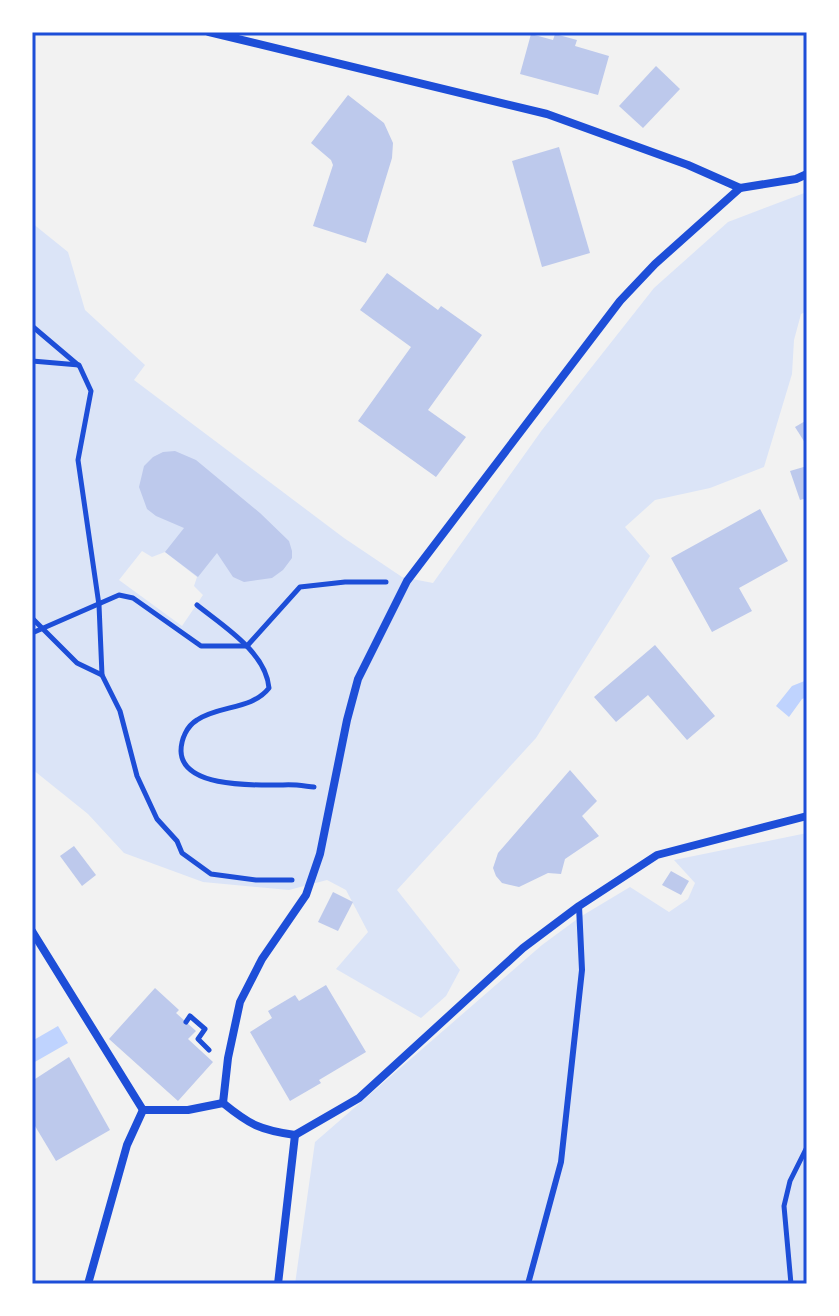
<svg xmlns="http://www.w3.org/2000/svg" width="839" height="1316" font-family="'Source Serif 4',serif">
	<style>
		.green { fill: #dbe4f7; fill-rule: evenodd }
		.water { fill: #bfd3fe }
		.building { fill: #bdc9ec }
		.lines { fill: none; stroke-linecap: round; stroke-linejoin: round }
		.path { stroke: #1d4ed8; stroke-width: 5 }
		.service { stroke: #1d4ed8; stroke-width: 6 }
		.minor { stroke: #1d4ed8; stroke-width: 8 }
		.neatline { fill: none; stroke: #1d4ed8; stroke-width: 3 }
	</style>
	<rect width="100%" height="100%" fill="#f2f2f2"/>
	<g class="green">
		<path d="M 807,192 L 807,311 L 801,314 L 794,340 L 792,374 L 764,467 L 710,488 L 655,500 L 625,527 L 650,556 L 536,738 L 397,890 L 460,970 L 446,996 L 421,1018 L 336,969 L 368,932 L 346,890 L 327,880 L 289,890 L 203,882 L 124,853 L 88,814 L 32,769 L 32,223 L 68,252 L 85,310 L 145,365 L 134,380 L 344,538 L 402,577 L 433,583 L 542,430 L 654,288 L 728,222 ZM 142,551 L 152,557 L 165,552 L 197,577 L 194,586 L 203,595 L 182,626 L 119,580 Z"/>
		<path d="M 807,833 L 807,1284 L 295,1284 L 315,1142 L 542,945 L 580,917 L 630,887 L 669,912 L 688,899 L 695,883 L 674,860 Z"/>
	</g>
	<g class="water">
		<path d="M 807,680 L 807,697 L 802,699 L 789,717 L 776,706 L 792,686 Z"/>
		<path d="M 58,1026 L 68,1043 L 33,1063 L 32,1041 Z"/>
	</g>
	<g class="building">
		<path d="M 531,34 L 553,40 L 555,34 L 577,40 L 575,46 L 609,56 L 598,95 L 520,74 Z"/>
		<path d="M 656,66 L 680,89 L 643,128 L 619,106 Z"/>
		<path d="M 348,95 L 384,123 L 393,143 L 392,158 L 366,243 L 313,226 L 333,165 L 331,160 L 311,143 Z"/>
		<path d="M 559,147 L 590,253 L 542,267 L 512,161 Z"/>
		<path d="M 387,273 L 438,310 L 441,306 L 482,335 L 428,410 L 466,437 L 436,477 L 358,421 L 411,347 L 360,310 Z"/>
		<path d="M 807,420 L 807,446 L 795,427 Z"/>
		<path d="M 175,451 L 196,460 L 260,513 L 289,541 L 292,551 L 292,558 L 283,570 L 272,578 L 244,582 L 233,577 L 217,553 L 198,577 L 165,552 L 184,528 L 156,516 L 147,509 L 139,487 L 144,466 L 153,457 L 163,452 Z"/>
		<path d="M 807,466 L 807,498 L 800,500 L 790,471 Z"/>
		<path d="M 760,509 L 788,561 L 739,588 L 752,611 L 712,632 L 671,558 Z"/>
		<path d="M 655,645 L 715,716 L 687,740 L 648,695 L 616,722 L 594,697 Z"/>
		<path d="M 570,770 L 597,801 L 582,816 L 599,836 L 565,859 L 561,874 L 548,873 L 519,887 L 502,883 L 496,876 L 493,868 L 498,853 Z"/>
		<path d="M 74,846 L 96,875 L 82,886 L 60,856 Z"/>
		<path d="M 671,871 L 689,881 L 681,895 L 662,885 Z"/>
		<path d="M 333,892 L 353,902 L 338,931 L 318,922 Z"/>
		<path d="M 326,985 L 366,1052 L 319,1080 L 321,1083 L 290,1101 L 250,1032 L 272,1018 L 268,1011 L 295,995 L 299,1001 Z"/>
		<path d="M 155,988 L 179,1010 L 176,1013 L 196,1031 L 188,1039 L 213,1062 L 178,1101 L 109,1039 Z"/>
		<path d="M 69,1057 L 110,1130 L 56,1161 L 32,1121 L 32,1081 Z"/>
	</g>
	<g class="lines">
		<g class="path">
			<path d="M 32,326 L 78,365"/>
			<path d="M 32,361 L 79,365 L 91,391 L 78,460 L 99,605 L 102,675 L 77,663 L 32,618"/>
			<path d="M 197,605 C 223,626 266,652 269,688 C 252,710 219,705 197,720 C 187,726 181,739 181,751 C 182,789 258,785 283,785 C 294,784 304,786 314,787"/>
			<path d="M 32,633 L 119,595 L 133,598 L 201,646 L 247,646 L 300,587 L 345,582 L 386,582"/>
			<path d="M 102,675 L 120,711 L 137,776 L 157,819 L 177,841 L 182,853 L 211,874 L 256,880 L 292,880"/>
			<path d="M 186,1022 L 190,1016 L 205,1029 L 198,1039 L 209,1050"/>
			<path d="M 791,1284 L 784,1206 L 790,1181 L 807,1147"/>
		</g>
		<path class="service" d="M 528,1284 L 561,1162 L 582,970 L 579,906"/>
		<g class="minor">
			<path d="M 209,32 L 547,114 L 688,165 L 740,188"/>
			<path d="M 32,931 L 143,1110"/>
			<path d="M 223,1103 L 228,1058 L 240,1002 L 262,959 L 306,895 L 320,854 L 347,720 L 358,679 L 407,581 L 620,301 L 655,264 L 740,188 L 796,179 L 807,174"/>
			<path d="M 223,1103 C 250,1125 260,1130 295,1135"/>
			<path d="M 143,1110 L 188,1110 L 223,1103"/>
			<path d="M 295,1135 L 359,1098 L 523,948 L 579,906 L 657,855 L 807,816"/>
			<path d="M 88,1284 L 127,1145 L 143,1110"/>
			<path d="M 278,1284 L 295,1135"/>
		</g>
	</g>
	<rect width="839" height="1316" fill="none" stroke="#ffffff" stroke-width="68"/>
	<rect x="34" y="34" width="771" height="1248" class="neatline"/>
</svg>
